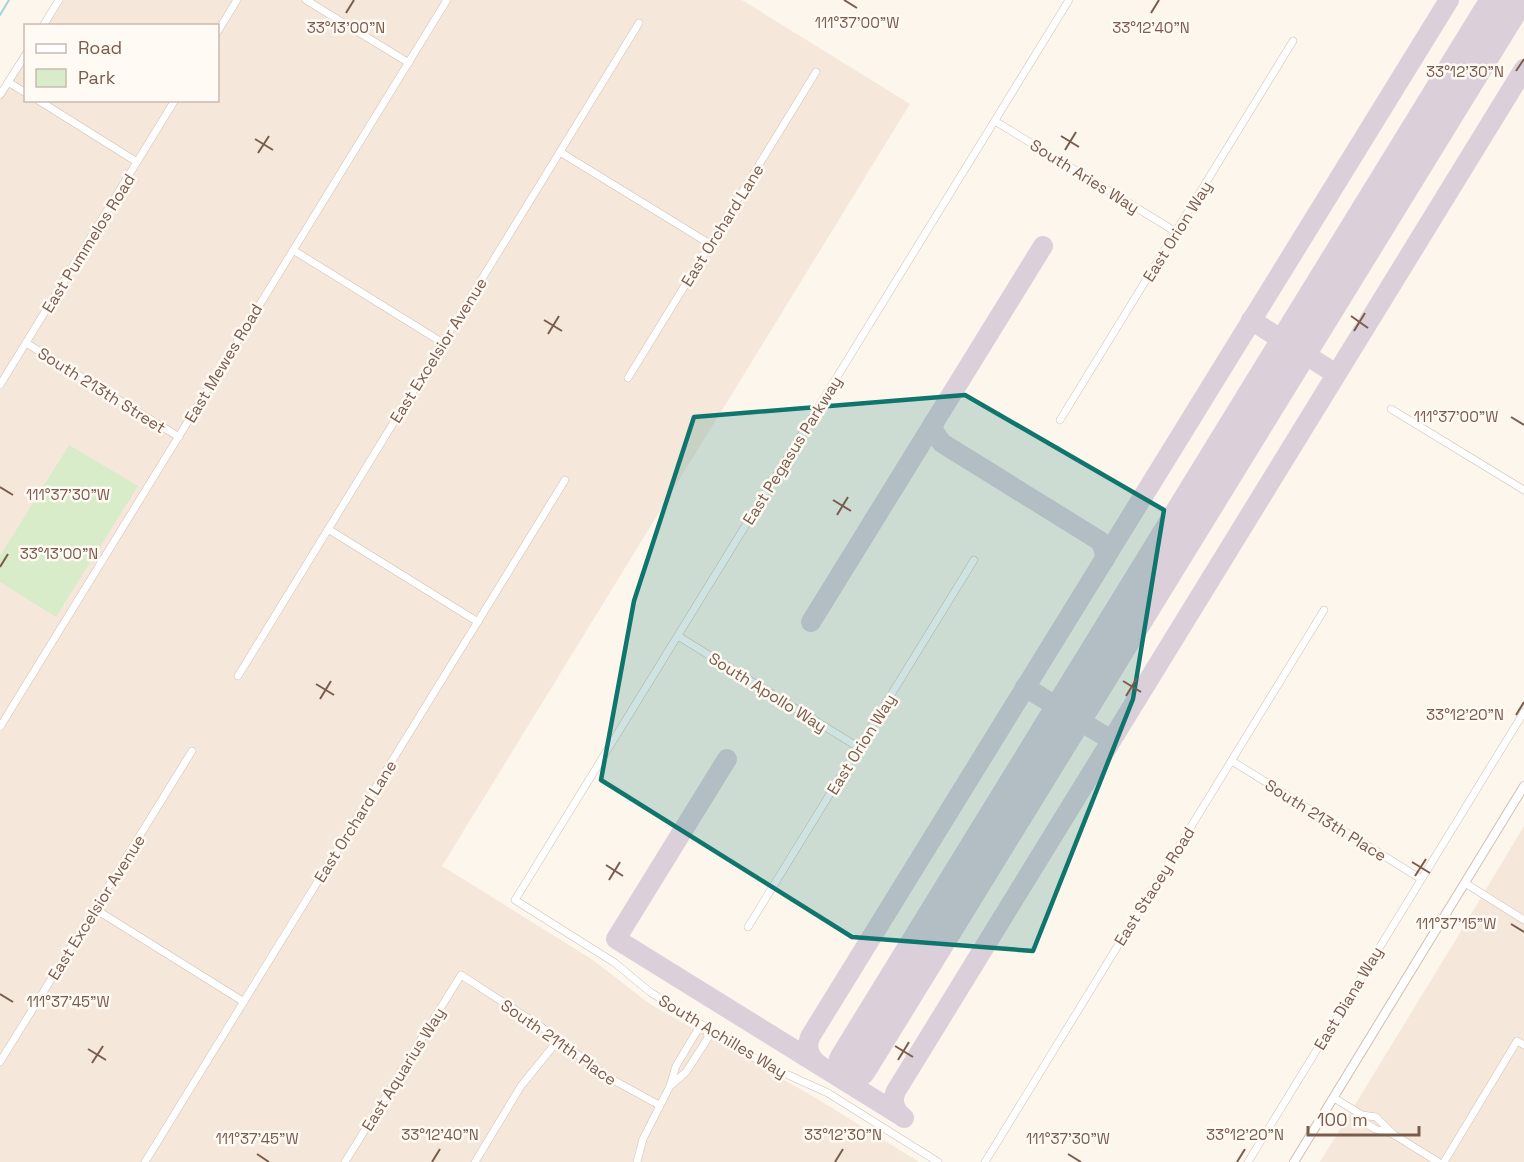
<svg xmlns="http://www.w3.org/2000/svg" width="1524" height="1162" font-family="'Space Grotesk',sans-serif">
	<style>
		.residential { fill: #f5e8da }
		.green { fill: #d8ecc9 }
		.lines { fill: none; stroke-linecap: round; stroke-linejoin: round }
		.stream { stroke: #a5d3da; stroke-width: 2 }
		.taxiway { stroke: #dbcfda; stroke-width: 20 }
		.runway { stroke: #dbcfda; stroke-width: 50 }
		.minor-casing { stroke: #d1beb0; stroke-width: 8 }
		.tertiary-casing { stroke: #d1beb0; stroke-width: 10 }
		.minor { stroke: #fff; stroke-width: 7 }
		.tertiary { stroke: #fff; stroke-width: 8 }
		.marked { fill: #0f766e; fill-opacity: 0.2; stroke: #0f766e; stroke-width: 4.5; stroke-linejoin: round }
		.ticks { fill: none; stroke: #7a5c4d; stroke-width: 2 }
		.labels { text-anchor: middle; stroke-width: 5; stroke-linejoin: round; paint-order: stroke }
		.street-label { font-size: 16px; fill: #7a5c4d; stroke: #fffaf3 }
		.ticks-label { font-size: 15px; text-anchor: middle; fill: #7a5c4d; stroke: #fffaf3; stroke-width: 5; stroke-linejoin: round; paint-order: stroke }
	</style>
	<rect width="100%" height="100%" fill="#fdf6ec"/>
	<g class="residential">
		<path d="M 56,0 L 742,0 L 910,104 L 442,866 L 593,960 L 650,1004 L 816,1098 L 919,1162 L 0,1162 L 0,90 L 25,48 L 26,100 L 218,100 L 218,26 L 40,25 Z"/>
		<path d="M 1524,826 L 1524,1162 L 1320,1162 L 1455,941 Z"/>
	</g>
	<path class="green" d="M 69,445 L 138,486 L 56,617 L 0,582 L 0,556 Z"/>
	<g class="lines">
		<path class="stream" d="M 0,15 L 9,0"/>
		<g class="taxiway">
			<path d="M 1251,320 L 1336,374"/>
			<path d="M 933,424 L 934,432 L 942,443 L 1100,541 L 1104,550 L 1105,559"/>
			<path d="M 811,622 L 1043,246"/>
			<path d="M 1025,687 L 1111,740"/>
			<path d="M 727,759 L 616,939 L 903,1117"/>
			<path d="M 818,1064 C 809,1056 806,1048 810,1037 L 1449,0"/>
			<path d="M 904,1118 C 895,1111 891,1102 896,1091 L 1524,69"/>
		</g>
		<path class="runway" d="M 853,1064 L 1507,0"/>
		<g class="minor-casing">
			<g id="minor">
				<path d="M 306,0 L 409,63"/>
				<path d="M 43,26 L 59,0"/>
				<path d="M 218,31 L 237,0"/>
				<path d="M 8,82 L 26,93"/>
				<path d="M 0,95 L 26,54"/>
				<path d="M 38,100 L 137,162"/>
				<path d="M 995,121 L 1176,232"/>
				<path d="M 560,152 L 710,244"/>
				<path d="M 293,250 L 443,343"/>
				<path d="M 26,343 L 179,437"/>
				<path d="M 628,378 L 816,72"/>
				<path d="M 0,385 L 175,100"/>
				<path d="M 1391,409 L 1524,490"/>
				<path d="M 1060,420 L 1293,41"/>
				<path d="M 328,529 L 478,622"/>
				<path d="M 678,636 L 858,747"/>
				<path d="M 238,676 L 639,23"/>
				<path d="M 0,727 L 447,0"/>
				<path d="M 1232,761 L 1421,879"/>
				<path d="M 1465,883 L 1524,920"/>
				<path d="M 95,909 L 244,1002"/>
				<path d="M 748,927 L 974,560"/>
				<path d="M 0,1062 L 192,751"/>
				<path d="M 1334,1098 L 1362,1115 L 1364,1122 L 1375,1129 L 1393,1134"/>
				<path d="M 1362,1115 L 1376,1117 L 1393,1134 L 1438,1162"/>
				<path d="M 145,1162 L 565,480"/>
				<path d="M 345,1162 L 461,975 L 540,1026 L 606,1076 L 659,1105"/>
				<path d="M 475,1162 L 521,1086 L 559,1039"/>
				<path d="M 637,1162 L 643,1139 L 670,1086 L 676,1066 L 697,1031 L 707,1028 L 708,1038 L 686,1072 L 670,1086"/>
				<path d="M 938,1162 L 828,1093 L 764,1064 L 650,992 L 615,963 L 515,900 L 1069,0"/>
				<path d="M 985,1162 L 1324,610"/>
				<path d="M 1248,1162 L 1524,712"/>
				<path d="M 1444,1162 L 1517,1041 L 1524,1045"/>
			</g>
		</g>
		<g class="tertiary-casing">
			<path id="tertiary" d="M 1294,1162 L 1524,786"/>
		</g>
		<use href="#minor" class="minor"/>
		<use href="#tertiary" class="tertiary"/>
	</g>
	<path class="marked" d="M 965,395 L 1164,510 L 1133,699 L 1033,951 L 852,937 L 601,780 L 634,601 L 694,417 Z"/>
	<path class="ticks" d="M 844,0 L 857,8M 346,13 L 354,0M 1151,13 L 1159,0M 1516,71 L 1524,59M 1061,136 L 1079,147M 255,139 L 273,150M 1065,150 L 1076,132M 258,153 L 269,136M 1351,316 L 1368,328M 544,320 L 562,331M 1354,331 L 1365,313M 548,334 L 559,316M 1511,417 L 1524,425M 0,487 L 13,495M 833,500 L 851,511M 837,515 L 848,497M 0,567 L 8,554M 1123,681 L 1141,692M 316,684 L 334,695M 1126,696 L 1137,678M 320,699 L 331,681M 1516,715 L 1524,702M 1412,862 L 1430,873M 606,865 L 623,876M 1415,876 L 1426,859M 609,880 L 620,862M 1511,924 L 1524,932M 0,994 L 13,1002M 895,1046 L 913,1057M 88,1049 L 106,1060M 898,1060 L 909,1042M 92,1063 L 103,1046M 257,1154 L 269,1162M 1068,1154 L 1081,1162M 432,1162 L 440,1149M 835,1162 L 843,1149M 1237,1162 L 1245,1149"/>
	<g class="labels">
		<g class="street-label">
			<text transform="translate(1085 176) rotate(32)" y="6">South Aries Way</text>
			<text transform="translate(722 225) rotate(-58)" y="6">East Orchard Lane</text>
			<text transform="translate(1177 231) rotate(-58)" y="6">East Orion Way</text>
			<text transform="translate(88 243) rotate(-58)" y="6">East Pummelos Road</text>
			<text transform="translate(438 350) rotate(-58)" y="6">East Excelsior Avenue</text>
			<text transform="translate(223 363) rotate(-59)" y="6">East Mewes Road</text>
			<text transform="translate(102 390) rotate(32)" y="6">South 213th Street</text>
			<text transform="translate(792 450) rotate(-58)" y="6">East Pegasus Parkway</text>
			<text transform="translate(768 692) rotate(32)" y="6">South Apollo Way</text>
			<text transform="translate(861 744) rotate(-58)" y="6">East Orion Way</text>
			<text transform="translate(1326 820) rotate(32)" y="6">South 213th Place</text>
			<text transform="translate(355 821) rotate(-58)" y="6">East Orchard Lane</text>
			<text transform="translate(1154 886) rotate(-58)" y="6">East Stacey Road</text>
			<text transform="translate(96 907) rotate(-58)" y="6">East Excelsior Avenue</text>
			<text transform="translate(1348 998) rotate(-59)" y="6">East Diana Way</text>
			<text transform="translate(723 1036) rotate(31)" y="6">South Achilles Way</text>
			<text transform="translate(559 1042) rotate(35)" y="6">South 211th Place</text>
			<text transform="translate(403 1069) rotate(-58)" y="6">East Aquarius Way</text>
		</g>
	</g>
	<g class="ticks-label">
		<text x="857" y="28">111°37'00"W</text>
		<text x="346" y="33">33°13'00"N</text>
		<text x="1151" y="33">33°12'40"N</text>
		<text x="1465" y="77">33°12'30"N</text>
		<text x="1456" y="422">111°37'00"W</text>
		<text x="68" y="500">111°37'30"W</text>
		<text x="59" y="559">33°13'00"N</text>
		<text x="1465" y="720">33°12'20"N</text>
		<text x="1456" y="929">111°37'15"W</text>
		<text x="68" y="1007">111°37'45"W</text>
		<text x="440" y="1140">33°12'40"N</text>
		<text x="843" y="1140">33°12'30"N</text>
		<text x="1245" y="1140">33°12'20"N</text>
		<text x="257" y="1144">111°37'45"W</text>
		<text x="1068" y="1144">111°37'30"W</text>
	</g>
	<rect x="24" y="24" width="195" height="78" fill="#fffaf3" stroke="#cabbb1" stroke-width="1.5"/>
	<rect x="36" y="44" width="30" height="9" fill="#ffffff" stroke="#cabbb1" stroke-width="1.5"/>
	<text x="78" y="54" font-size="18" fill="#7a5c4d">Road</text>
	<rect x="36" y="69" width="30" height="18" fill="#d8ecc9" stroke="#cabbb1" stroke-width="1.5"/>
	<text x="78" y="84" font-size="18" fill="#7a5c4d">Park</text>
	<path d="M1308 1126v9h111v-9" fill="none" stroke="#7a5c4d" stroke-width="3"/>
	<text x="1317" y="1126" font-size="18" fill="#7a5c4d" stroke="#fffaf3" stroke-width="4.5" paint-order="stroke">100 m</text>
</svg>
